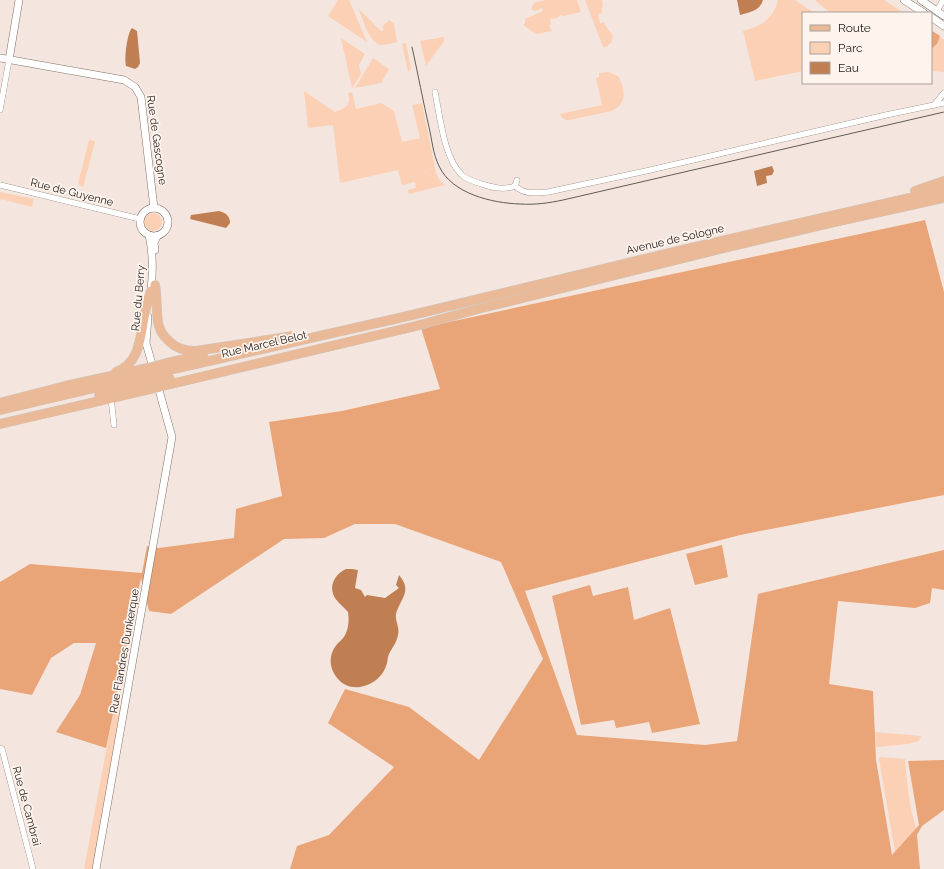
<svg xmlns="http://www.w3.org/2000/svg" width="944" height="869" font-family="Raleway,sans-serif">
	<style>
		.green { fill: #fcd0b5 }
		.forest { fill: #e9a477 }
		.water { fill: #c07f52 }
		.lines { fill: none; stroke-linecap: round; stroke-linejoin: round }
		.minor-casing { stroke: #7e726a; stroke-width: 6 }
		.tertiary-casing { stroke: #7e726a; stroke-width: 8 }
		.primary-casing { stroke: #cbcac9; stroke-width: 10 }
		.minor { stroke: #fff; stroke-width: 5.5 }
		.tertiary { stroke: #fff; stroke-width: 7 }
		.primary { stroke: #eab997; stroke-width: 9 }
		.tram { stroke: #635c57; stroke-width: 1 }
		.primary-bridge-casing { stroke: #cbcac9; stroke-width: 10; stroke-linecap: butt }
		.primary-bridge { stroke: #eab997; stroke-width: 9 }
		.labels { text-anchor: middle; stroke-width: 3.5; stroke-linejoin: round; paint-order: stroke }
		.street-label { font-size: 11px; fill: #25211d; stroke: #fff4ed }
	</style>
	<rect width="100%" height="100%" fill="#f4e6de"/>
	<g class="green">
		<path d="M 338,0 L 349,0 L 367,42 L 328,16 Z"/>
		<path d="M 545,0 L 577,0 L 581,12 L 564,16 L 561,15 L 557,18 L 550,19 L 551,24 L 549,26 L 552,31 L 536,34 L 523,25 L 525,23 L 525,19 L 543,11 L 542,8 L 535,11 L 531,9 L 534,3 Z"/>
		<path d="M 585,0 L 602,0 L 603,6 L 602,8 L 602,13 L 598,14 L 600,23 L 604,22 C 607,32 616,31 611,43 L 606,47 L 603,47 Z"/>
		<path d="M 778,0 L 795,0 L 814,13 L 803,13 L 803,71 L 755,81 L 743,31 C 761,27 774,18 778,0 Z"/>
		<path d="M 815,0 L 884,0 L 904,13 L 830,13 Z"/>
		<path d="M 358,8 L 381,31 L 384,30 L 382,27 L 389,20 L 394,24 L 397,42 C 392,43 386,45 381,45 C 369,43 363,19 358,8 Z"/>
		<path d="M 931,31 L 944,40 L 944,72 L 931,71 Z"/>
		<path d="M 444,37 L 444,41 L 426,66 L 420,41 Z"/>
		<path d="M 341,38 L 365,54 L 359,65 L 361,74 L 352,88 Z"/>
		<path d="M 406,43 L 411,69 L 408,72 L 402,44 Z"/>
		<path d="M 373,58 L 389,69 L 381,83 L 355,88 Z"/>
		<path d="M 609,72 L 618,76 C 626,90 627,104 612,111 L 569,120 C 564,120 562,118 560,114 L 602,105 L 596,78 L 599,77 L 599,73 Z"/>
		<path d="M 304,91 L 335,112 C 345,108 352,105 348,93 L 352,92 L 356,109 L 381,103 L 394,111 L 402,142 L 420,138 L 412,105 L 422,103 L 436,173 L 439,179 L 444,184 L 384,144 L 445,185 L 409,194 L 408,190 L 416,188 L 415,182 L 402,185 L 398,170 L 340,183 L 333,125 L 308,128 Z"/>
		<path d="M 89,140 L 94,141 L 95,142 L 83,187 L 78,184 Z"/>
		<path d="M 0,192 L 34,199 L 32,207 L 1,199 L 0,201 Z"/>
		<circle cx="153" cy="222" r="9"/>
		<path d="M 124,696 L 93,869 L 84,869 L 115,703 Z"/>
		<path d="M 875,732 L 921,736 L 919,741 L 908,744 L 876,747 Z"/>
		<path d="M 880,757 L 905,759 C 907,783 909,805 916,828 L 895,852 L 879,759 Z"/>
	</g>
	<g class="forest">
		<path d="M 931,30 L 940,36 L 937,44 L 931,49 Z"/>
		<path d="M 925,220 L 944,292 L 944,495 L 740,535 L 525,591 L 577,735 L 705,745 L 737,741 L 758,594 L 944,550 L 944,590 L 932,588 L 930,603 L 915,608 L 838,601 L 829,684 L 873,691 L 876,760 L 892,855 L 919,825 L 908,761 L 944,760 L 944,810 L 922,826 L 917,835 L 920,869 L 290,869 L 297,846 L 329,835 L 394,767 L 328,723 L 345,689 L 409,707 L 479,760 L 543,659 L 501,562 L 395,524 L 355,524 L 324,538 L 284,539 L 171,614 L 149,611 L 141,578 L 106,748 L 56,732 L 80,695 L 96,643 L 74,643 L 51,658 L 32,695 L 0,689 L 0,582 L 30,564 L 142,573 L 147,546 L 159,548 L 234,538 L 236,509 L 282,496 L 269,422 L 342,411 L 440,389 L 421,328 Z"/>
		<path d="M 722,545 L 728,577 L 695,585 L 686,554 Z"/>
		<path d="M 590,585 L 593,596 L 628,587 L 634,620 L 670,608 L 700,724 L 652,733 L 649,722 L 616,728 L 614,720 L 581,725 L 552,596 Z"/>
	</g>
	<g class="water">
		<path d="M 737,0 L 763,0 C 760,11 750,12 740,15 Z"/>
		<path d="M 132,28 L 137,31 L 140,63 L 138,67 L 135,69 L 126,66 C 124,59 127,33 132,28 Z"/>
		<path d="M 772,166 L 774,171 L 772,175 L 766,176 L 767,183 L 757,186 L 754,171 Z"/>
		<path d="M 219,211 C 226,213 230,216 230,223 L 226,228 L 190,219 L 191,215 Z"/>
		<path d="M 346,569 L 352,569 L 358,570 L 355,588 L 361,590 L 365,597 L 367,595 L 385,598 L 399,588 L 396,585 L 399,575 C 413,591 400,599 396,614 C 395,621 400,628 398,635 C 397,642 392,648 389,654 C 387,658 388,662 386,666 C 381,682 359,693 344,684 C 332,676 326,660 335,647 C 338,642 344,639 346,633 C 349,626 349,619 348,612 C 344,607 338,603 335,598 C 328,586 335,574 346,569 Z"/>
	</g>
	<g class="lines">
		<g class="minor-casing">
			<g id="minor">
				<path d="M 937,11 L 943,0"/>
				<path d="M 435,92 C 440,116 444,159 462,175 C 467,180 478,183 485,185 C 495,188 504,190 515,186"/>
				<path d="M 934,105 L 944,93"/>
				<path d="M 0,110 L 9,60"/>
				<path d="M 517,180 L 515,186 C 525,195 536,193 548,192 L 646,171 L 886,115 L 944,103"/>
				<path d="M 0,185 L 140,219"/>
				<path d="M 111,398 L 114,425"/>
				<path d="M 0,748 L 2,749 L 33,869"/>
			</g>
		</g>
		<g class="tertiary-casing">
			<g id="tertiary">
				<path d="M 904,0 L 924,13"/>
				<path d="M 921,0 L 944,16"/>
				<path d="M 931,17 L 944,26"/>
				<path d="M 0,58 L 124,80 L 135,87 L 141,97 L 154,208"/>
				<path d="M 9,60 L 19,0"/>
				<circle cx="154" cy="222" r="14"/>
				<path d="M 149,235 C 153,253 153,272 151,290"/>
				<path d="M 155,250 L 154,243 L 157,236"/>
				<path d="M 148,317 L 146,343 L 154,371"/>
				<path d="M 96,869 L 172,437 L 157,383"/>
			</g>
		</g>
		<g class="primary-casing">
			<g id="primary">
				<path d="M 915,191 L 944,181"/>
				<path d="M 155,285 C 158,298 155,318 160,329 C 162,335 166,338 170,342 C 177,349 185,351 196,351 L 293,336"/>
				<path d="M 167,363 L 203,355"/>
				<path d="M 169,370 L 412,315 L 690,248 L 944,190"/>
				<path d="M 116,372 C 141,363 140,335 145,313 C 146,305 149,298 151,291"/>
				<path d="M 171,384 L 416,326 L 478,309 L 720,249 L 835,222 L 944,198"/>
				<path d="M 99,395 L 150,382"/>
				<path d="M 0,403 L 65,386 L 148,368"/>
				<path d="M 0,410 L 150,375"/>
				<path d="M 0,424 L 151,389"/>
			</g>
		</g>
		<use href="#minor" class="minor"/>
		<use href="#tertiary" class="tertiary"/>
		<use href="#primary" class="primary"/>
		<path class="tram" d="M 412,47 C 418,74 423,101 429,127 C 432,140 433,154 439,166 C 452,194 492,203 520,204 C 535,205 549,203 563,200 L 944,112"/>
		<g class="primary-bridge-casing">
			<g id="primary-bridge">
				<path d="M 148,368 L 167,363"/>
				<path d="M 150,375 L 169,370"/>
				<path d="M 150,382 L 170,378"/>
				<path d="M 151,389 L 171,384"/>
			</g>
		</g>
		<use href="#primary-bridge" class="primary-bridge"/>
	</g>
	<g class="labels">
		<g class="street-label">
			<text transform="translate(157 140) rotate(82)" y="4">Rue de Gascogne</text>
			<text transform="translate(72 192) rotate(14)" y="4">Rue de Guyenne</text>
			<text transform="translate(675 239) rotate(-13)" y="4">Avenue de Sologne</text>
			<text transform="translate(138 298) rotate(-85)" y="4">Rue du Berry</text>
			<text transform="translate(264 344) rotate(-13)" y="4">Rue Marcel Belot</text>
			<text transform="translate(124 651) rotate(-80)" y="4">Rue Flandres Dunkerque</text>
			<text transform="translate(27 806) rotate(75)" y="4">Rue de Cambrai</text>
		</g>
	</g>
	<rect x="802" y="12" width="130" height="72" fill="#fff4ed" stroke="#a8a09a"/>
	<rect x="810" y="25" width="20" height="6" fill="#eab997" stroke="#a8a09a"/>
	<text x="838" y="32" font-size="12" fill="#25211d">Route</text>
	<rect x="810" y="42" width="20" height="12" fill="#fcd0b5" stroke="#a8a09a"/>
	<text x="838" y="52" font-size="12" fill="#25211d">Parc</text>
	<rect x="810" y="62" width="20" height="12" fill="#c07f52" stroke="#a8a09a"/>
	<text x="838" y="72" font-size="12" fill="#25211d">Eau</text>
</svg>
